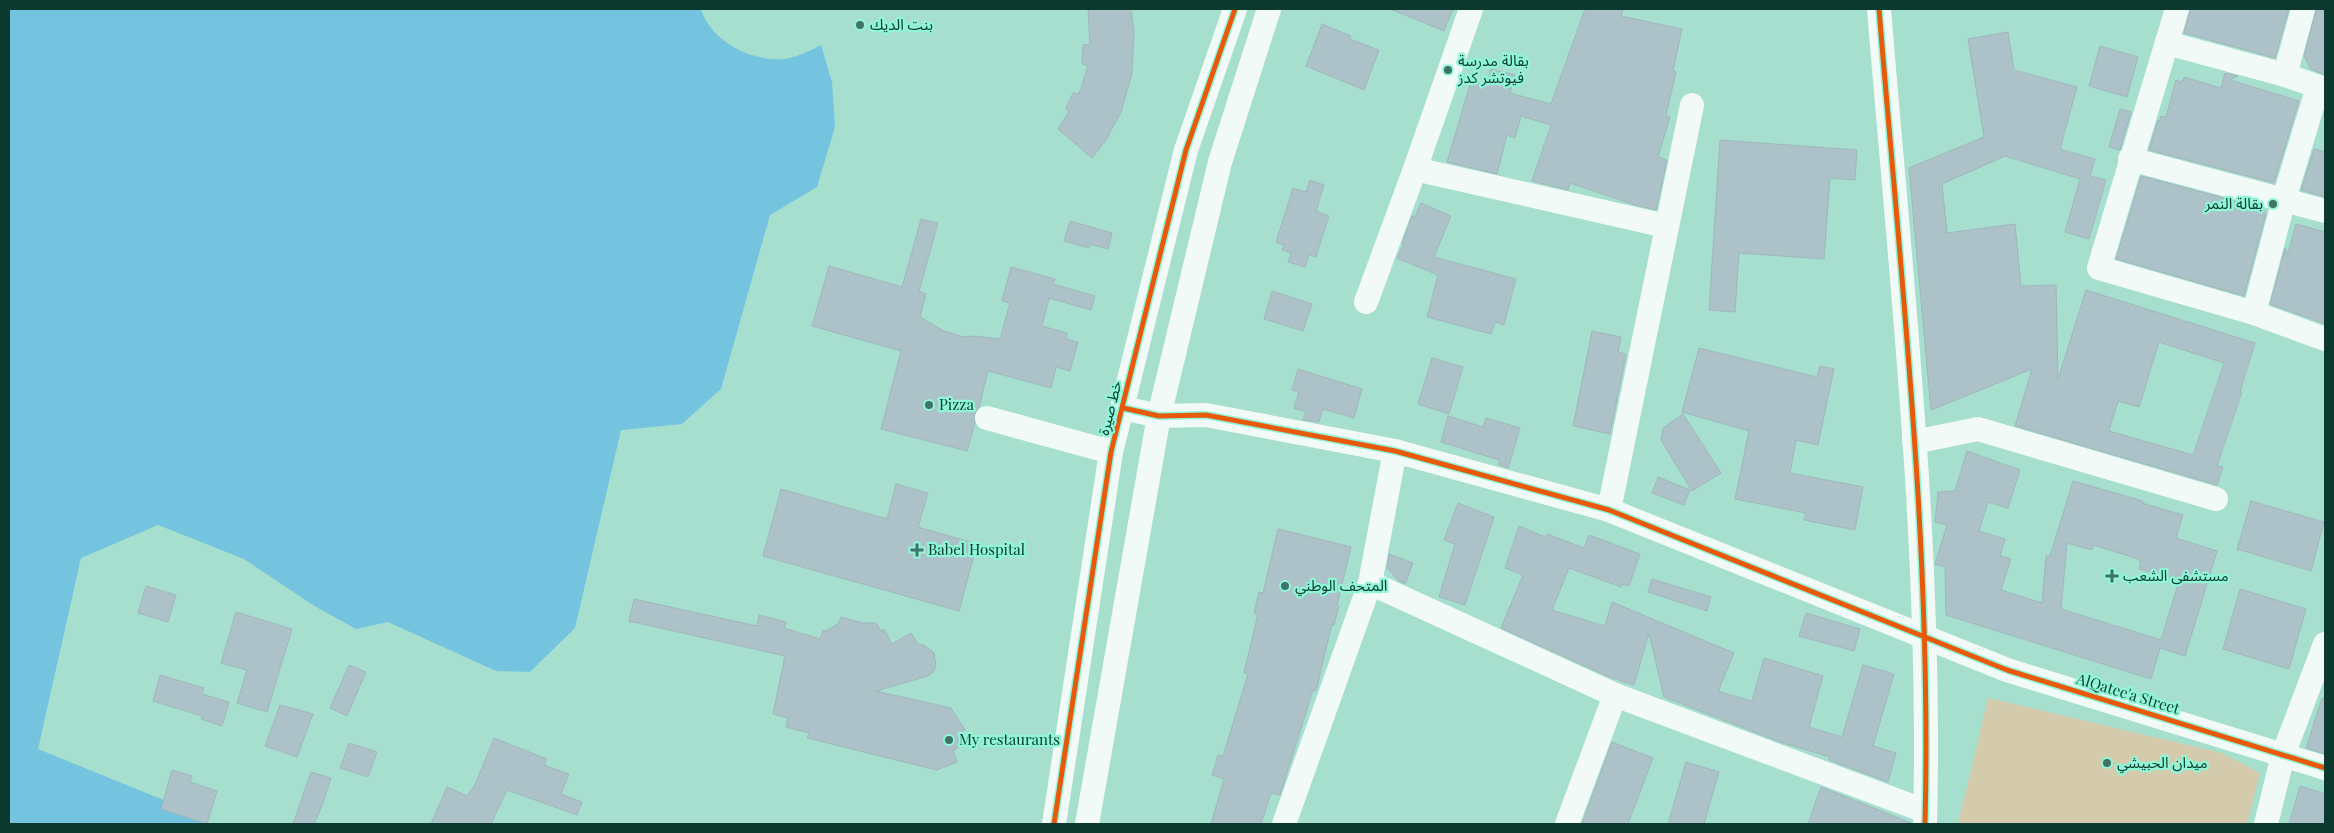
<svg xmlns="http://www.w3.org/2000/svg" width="2334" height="833" font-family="'Playfair Display','Noto Sans Arabic',serif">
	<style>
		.green { fill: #d4cbac }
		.water { fill: #74c4e0 }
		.building { fill: #acc2c8; stroke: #a0b6bc; fill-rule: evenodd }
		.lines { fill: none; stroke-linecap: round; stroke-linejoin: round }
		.minor { stroke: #f2faf8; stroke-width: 24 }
		.cycleway-casing { stroke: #8ff6d8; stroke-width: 8 }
		.cycleway { stroke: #e8590c; stroke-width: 5 }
		.poi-dot { fill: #417366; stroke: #8ff6d8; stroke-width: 2 }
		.labels { text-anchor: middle; stroke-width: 4.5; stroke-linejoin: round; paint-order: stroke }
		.poi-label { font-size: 15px; fill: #0b392e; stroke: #8ff6d8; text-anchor: start }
		.street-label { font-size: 15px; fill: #0b392e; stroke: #8ff6d8 }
	</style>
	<rect width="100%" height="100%" fill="#a6dfce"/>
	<path class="green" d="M 1988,698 L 2222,753 L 2260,773 L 2247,824 L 1958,824 Z"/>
	<path class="water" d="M 9,9 L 701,9 C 711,42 752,62 785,59 C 797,57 810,51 821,45 L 832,82 L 835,127 L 817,187 L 770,215 L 721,389 L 682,424 L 621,430 L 575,628 L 530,672 L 496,671 L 388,622 L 356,629 L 316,607 L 244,559 L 158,525 L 81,558 L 38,749 L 198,814 L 207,824 L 9,824 Z"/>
	<g class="building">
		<path d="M 1088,9 L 1131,9 L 1134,32 L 1132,73 L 1121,112 L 1106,140 L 1092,158 L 1058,129 L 1069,112 L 1066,108 L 1073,93 L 1079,94 L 1088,66 L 1082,64 L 1083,45 L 1090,44 Z"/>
		<path d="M 1390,9 L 1453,9 L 1444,31 Z"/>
		<path d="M 1585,9 L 1623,9 L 1621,16 L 1682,29 L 1673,71 L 1676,72 L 1666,115 L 1670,117 L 1658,157 L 1667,160 L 1656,210 L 1635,205 L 1570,183 L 1568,190 L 1532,181 L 1551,125 L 1521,116 L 1515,138 L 1507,135 L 1497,174 L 1447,162 L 1471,81 L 1487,86 L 1491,69 L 1515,75 L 1510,93 L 1551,104 Z"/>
		<path d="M 2190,9 L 2289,9 L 2275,58 L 2184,33 Z"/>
		<path d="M 2316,9 L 2325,9 L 2325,75 L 2311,69 L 2304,56 Z"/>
		<path d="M 1322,24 L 1351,36 L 1350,39 L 1379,50 L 1364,90 L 1306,66 Z"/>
		<path d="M 2008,32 L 2014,70 L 2077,87 L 2060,149 L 2095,159 L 2090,176 L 2106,180 L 2089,239 L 2065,232 L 2080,179 L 2005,156 L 1942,184 L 1947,233 L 2015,224 L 2021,286 L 2056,285 L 2058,379 L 2086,290 L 2255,343 L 2240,391 L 2242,392 L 2217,466 L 2223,467 L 2217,485 L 2015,426 L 2032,369 L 1931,410 L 1909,168 L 1984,137 L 1968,39 ZM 2159,342 L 2224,363 L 2193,455 L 2109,431 L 2118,401 L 2139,407 Z"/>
		<path d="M 2100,46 L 2138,57 L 2127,97 L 2089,86 Z"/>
		<path d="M 2225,73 L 2238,76 L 2230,80 L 2299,101 L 2274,183 L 2149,150 L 2158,120 L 2160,121 L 2161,116 L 2166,117 L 2176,80 L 2182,82 L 2184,77 L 2221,88 Z"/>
		<path d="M 2120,109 L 2131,112 L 2120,150 L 2109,147 Z"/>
		<path d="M 1720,140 L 1857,150 L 1855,180 L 1830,178 L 1824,259 L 1739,253 L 1735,312 L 1709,310 Z"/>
		<path d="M 2314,149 L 2325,152 L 2325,197 L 2301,190 Z"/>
		<path d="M 2141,176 L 2262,208 L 2266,214 L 2244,296 L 2116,259 Z"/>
		<path d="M 1310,180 L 1324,185 L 1316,211 L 1329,216 L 1316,257 L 1309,255 L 1305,267 L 1288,262 L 1291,253 L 1282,250 L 1284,245 L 1276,242 L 1293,188 L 1306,192 Z"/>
		<path d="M 1421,203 L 1451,216 L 1434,257 L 1516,279 L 1504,325 L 1495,322 L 1491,334 L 1427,317 L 1438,275 L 1397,258 L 1404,244 L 1402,243 L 1412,216 L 1415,217 Z"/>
		<path d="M 921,219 L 938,223 L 919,291 L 926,294 L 920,317 L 944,331 L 964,337 L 974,336 L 1000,339 L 1010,303 L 1002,301 L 1011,267 L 1055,279 L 1053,284 L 1095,296 L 1091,310 L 1049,298 L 1042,326 L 1067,333 L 1066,339 L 1078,342 L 1070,371 L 1056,367 L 1051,388 L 988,371 L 979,407 L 974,415 L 975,423 L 967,451 L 881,429 L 901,351 L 812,326 L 829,266 L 902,287 Z"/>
		<path d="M 1070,221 L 1112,233 L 1108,249 L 1090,244 L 1089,248 L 1064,241 Z"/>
		<path d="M 2296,224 L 2325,232 L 2325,324 L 2270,304 L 2285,248 L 2288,253 Z"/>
		<path d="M 1272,291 L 1312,304 L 1303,331 L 1264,319 Z"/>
		<path d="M 1592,331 L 1621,337 L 1618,352 L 1626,354 L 1610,434 L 1573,426 Z"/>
		<path d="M 1699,348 L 1817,377 L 1820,366 L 1834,369 L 1818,445 L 1796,440 L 1790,473 L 1863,487 L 1855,530 L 1804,520 L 1806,513 L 1735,499 L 1749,431 L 1682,412 Z"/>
		<path d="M 1432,358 L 1463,367 L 1449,414 L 1418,404 Z"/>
		<path d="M 1298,369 L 1362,389 L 1354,418 L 1323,409 L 1319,422 L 1303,420 L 1306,412 L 1294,408 L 1299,392 L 1292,390 Z"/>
		<path d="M 1683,414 L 1721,473 L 1692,491 L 1661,440 L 1663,428 Z"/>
		<path d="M 1448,416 L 1483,427 L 1486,418 L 1520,428 L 1508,468 L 1499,465 L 1499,460 L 1441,442 Z"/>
		<path d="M 1967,451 L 2020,470 L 2008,508 L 1988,502 L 1979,531 L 2005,539 L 2000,556 L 2011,559 L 2001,590 L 2042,603 L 2046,556 L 2050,556 L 2073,481 L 2143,501 L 2142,503 L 2183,515 L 2176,538 L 2217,551 L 2185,656 L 2160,648 L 2151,679 L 1946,615 L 1945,567 L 1935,564 L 1947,525 L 1935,522 L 1938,492 L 1955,491 ZM 2067,543 L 2092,550 L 2093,545 L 2132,557 L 2141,561 L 2139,569 L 2179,581 L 2161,640 L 2061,609 Z"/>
		<path d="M 1658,477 L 1690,490 L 1684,505 L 1652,493 Z"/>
		<path d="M 896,484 L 928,493 L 918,527 L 977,544 L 959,611 L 763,556 L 781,489 L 887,519 Z"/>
		<path d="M 2251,501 L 2324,522 L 2311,571 L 2237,549 Z"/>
		<path d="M 1458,503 L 1494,517 L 1465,605 L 1439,597 L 1455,544 L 1444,540 Z"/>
		<path d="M 1519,526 L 1545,537 L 1547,534 L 1584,548 L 1589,535 L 1640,554 L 1629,586 L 1622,584 L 1621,587 L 1569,568 L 1552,610 L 1605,626 L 1612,602 L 1734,653 L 1719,689 L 1720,692 L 1752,701 L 1764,658 L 1823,676 L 1809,727 L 1842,737 L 1863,665 L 1894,674 L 1873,746 L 1896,753 L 1888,782 L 1829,760 L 1830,757 L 1780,742 L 1664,697 L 1649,633 L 1634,685 L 1609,677 L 1501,628 L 1523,575 L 1505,568 Z"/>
		<path d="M 1278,529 L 1351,547 L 1337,605 L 1339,606 L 1334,625 L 1332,624 L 1316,691 L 1313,690 L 1280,795 L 1271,793 L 1261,824 L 1211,824 L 1224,779 L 1212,775 L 1218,755 L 1223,756 L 1248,674 L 1244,673 L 1258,614 L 1254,613 L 1259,592 L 1263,593 Z"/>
		<path d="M 1389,554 L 1413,563 L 1405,584 L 1399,581 L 1387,568 Z"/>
		<path d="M 1652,579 L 1711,597 L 1707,611 L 1648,592 Z"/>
		<path d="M 146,586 L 176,595 L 168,622 L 138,613 Z"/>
		<path d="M 2240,589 L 2306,609 L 2289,669 L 2223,649 Z"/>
		<path d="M 634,599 L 757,626 L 759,615 L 786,622 L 784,628 L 820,639 L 823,630 L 826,631 L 839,623 L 841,617 L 862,623 L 876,623 L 881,631 L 884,629 L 892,644 L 911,633 L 918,644 L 924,645 L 934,653 L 936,666 L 933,672 L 928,676 L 876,691 L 951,708 L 965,730 L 958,737 L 960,746 L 953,751 L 957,762 L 937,770 L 807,738 L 809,733 L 786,727 L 788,718 L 773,714 L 785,656 L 629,621 Z"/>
		<path d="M 236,612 L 292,629 L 267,712 L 237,703 L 247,670 L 221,663 Z"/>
		<path d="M 1806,613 L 1860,629 L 1854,651 L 1799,636 Z"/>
		<path d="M 349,665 L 366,672 L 347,716 L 330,708 Z"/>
		<path d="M 160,675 L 204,688 L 202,694 L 229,702 L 222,726 L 201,719 L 202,716 L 153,701 Z"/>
		<path d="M 2322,698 L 2325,698 L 2325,754 L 2306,748 Z"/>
		<path d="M 280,705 L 313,714 L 297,757 L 265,746 Z"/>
		<path d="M 494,738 L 547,759 L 544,765 L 569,774 L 561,794 L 582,802 L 577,815 L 507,790 L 491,824 L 431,824 L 447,787 L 467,796 L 475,785 Z"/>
		<path d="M 1612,742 L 1653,758 L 1628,824 L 1582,824 Z"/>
		<path d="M 349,743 L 377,752 L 368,777 L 340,768 Z"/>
		<path d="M 1686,762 L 1719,772 L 1704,824 L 1668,824 Z"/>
		<path d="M 172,770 L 192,776 L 190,782 L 217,791 L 207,824 L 161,809 Z"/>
		<path d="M 311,772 L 331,778 L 322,806 L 314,824 L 293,824 Z"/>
		<path d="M 2300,786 L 2325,794 L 2325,824 L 2289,824 Z"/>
		<path d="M 1821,787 L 1911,823 L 1911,824 L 1808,824 Z"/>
	</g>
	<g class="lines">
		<g class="minor">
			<path d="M 1879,9 C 1901,280 1932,552 1925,824"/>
			<path d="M 2177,9 L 2099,268 L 2254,313 L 2325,339"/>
			<path d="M 2167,43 L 2285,75 L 2325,89"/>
			<path d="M 2285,75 L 2303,9"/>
			<path d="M 2130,159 L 2325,211"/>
			<path d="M 1415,169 L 1666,226"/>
			<path d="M 1366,302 L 1415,169 L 1471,9"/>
			<path d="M 2254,313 L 2284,199 L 2318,87"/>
			<path d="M 1123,408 L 1159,416 L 1206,415 L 1395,451 L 1609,510 L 2007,670 L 2325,768"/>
			<path d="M 987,418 L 1111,452"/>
			<path d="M 1914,442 L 1978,429 L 2216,499"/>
			<path d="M 1395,451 L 1370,583 L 1615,695 L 1925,811"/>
			<path d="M 1609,510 L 1692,105"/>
			<path d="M 1054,824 L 1111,452 L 1186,150 L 1235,9"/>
			<path d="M 1087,824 L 1159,416 L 1220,162 L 1269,9"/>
			<path d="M 1284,824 L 1370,583"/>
			<path d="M 1567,824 L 1615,695"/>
			<path d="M 2266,824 L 2283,755 L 2325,644"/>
		</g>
		<g class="cycleway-casing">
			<g id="cycleway">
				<path d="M 1879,9 C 1901,280 1932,552 1925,824"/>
				<path d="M 1123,408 L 1159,416 L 1206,415 L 1395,451 L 1609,510 L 2007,670 L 2325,768"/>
				<path d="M 1054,824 L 1111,452 L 1186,150 L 1235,9"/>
			</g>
		</g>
		<use href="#cycleway" class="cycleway"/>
	</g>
	<g class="poi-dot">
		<circle cx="860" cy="25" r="5"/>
		<circle cx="1448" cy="70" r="5"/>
		<circle cx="2273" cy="204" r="5"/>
		<circle cx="929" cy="405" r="5"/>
		<path d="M914.5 542.5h5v5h5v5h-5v5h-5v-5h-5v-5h5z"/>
		<path d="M2109.5 568.5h5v5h5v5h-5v5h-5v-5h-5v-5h5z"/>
		<circle cx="1285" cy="586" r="5"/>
		<circle cx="949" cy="740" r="5"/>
		<circle cx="2107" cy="763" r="5"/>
	</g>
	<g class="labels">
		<g class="poi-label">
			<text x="870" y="30">بنت الديك</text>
			<text x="1458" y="66">بقالة مدرسة<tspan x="1458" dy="17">فيوتشر كدز</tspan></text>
			<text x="2263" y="209" text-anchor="end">بقالة النمر</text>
			<text x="939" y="410">Pizza</text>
			<text x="928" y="555">Babel Hospital</text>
			<text x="2123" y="581">مستشفى الشعب</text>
			<text x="1295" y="591">المتحف الوطني</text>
			<text x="959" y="745">My restaurants</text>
			<text x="2117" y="768">ميدان الحبيشي</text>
		</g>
		<g class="street-label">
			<text transform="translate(1110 408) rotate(-76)" y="5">خط صيرة</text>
			<text transform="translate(2128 694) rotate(17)" y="5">AlQatee'a Street</text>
		</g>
	</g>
	<rect width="2334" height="833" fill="none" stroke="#0b392e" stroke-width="20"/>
</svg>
